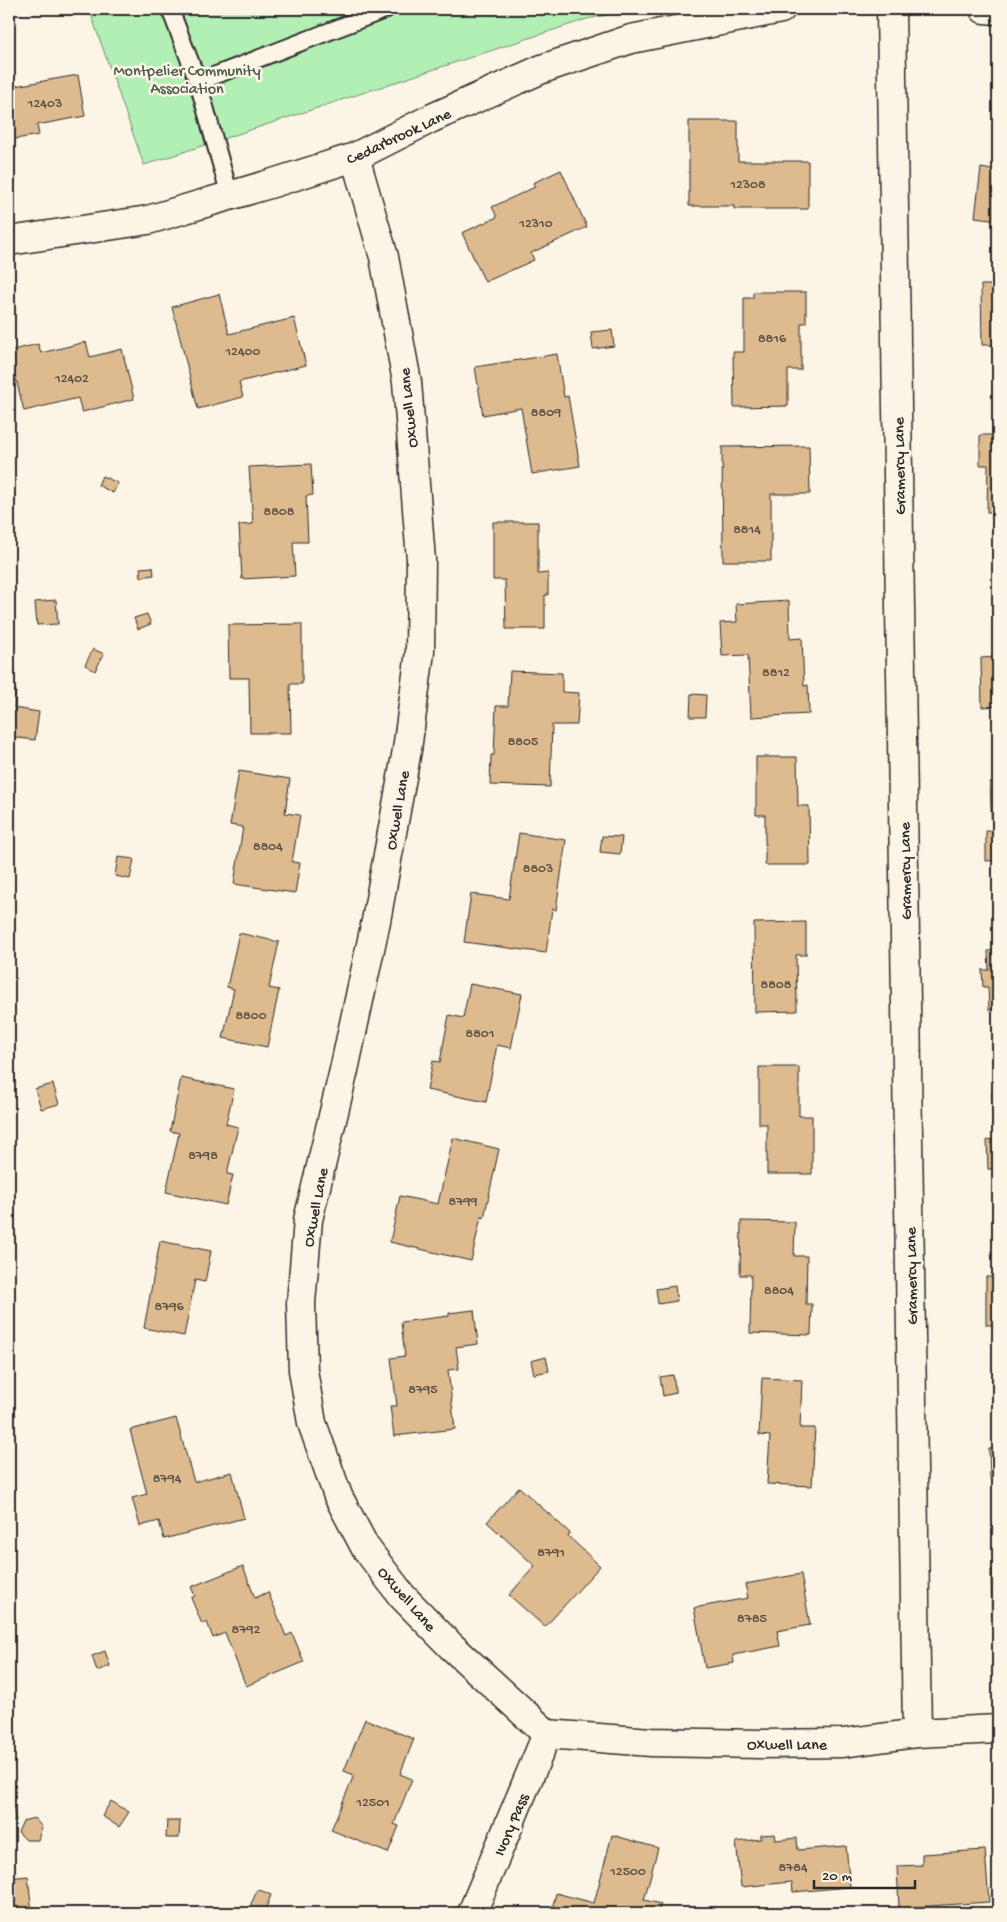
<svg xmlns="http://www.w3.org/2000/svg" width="1007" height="1922" font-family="'Gochi Hand',sans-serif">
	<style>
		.green { fill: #b2efb5; stroke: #6e8d70 }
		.building { fill: #deba8f; stroke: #2b2b2b }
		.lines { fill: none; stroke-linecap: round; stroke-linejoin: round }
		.service-casing { stroke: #2b2b2b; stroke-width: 20 }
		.minor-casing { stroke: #2b2b2b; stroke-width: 31 }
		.service { stroke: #fcf5e5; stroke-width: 16 }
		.minor { stroke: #fcf5e5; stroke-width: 28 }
		.labels { text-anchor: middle; stroke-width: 5; stroke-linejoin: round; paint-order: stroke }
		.number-label { font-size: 14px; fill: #584f44 }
		.park-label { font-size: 16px; fill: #4d5c4e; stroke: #fcf5e5 }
		.street-label { font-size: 16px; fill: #2b2b2b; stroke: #fcf5e5 }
	</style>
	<rect width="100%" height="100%" fill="#fcf5e5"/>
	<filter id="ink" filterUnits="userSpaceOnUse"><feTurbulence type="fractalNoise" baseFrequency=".02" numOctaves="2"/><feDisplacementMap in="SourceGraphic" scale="10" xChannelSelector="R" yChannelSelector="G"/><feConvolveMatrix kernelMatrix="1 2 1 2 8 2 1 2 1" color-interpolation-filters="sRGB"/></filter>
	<g filter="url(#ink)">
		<path class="green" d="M 89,9 L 634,9 L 587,19 L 144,165 Z"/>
		<g class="building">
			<path d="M 78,75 L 85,116 L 37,125 L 39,135 L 9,140 L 9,87 Z"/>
			<path d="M 689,121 L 738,121 L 738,161 L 808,161 L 808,209 L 734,209 L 734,206 L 689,206 Z"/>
			<path d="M 981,168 L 998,171 L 998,220 L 975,217 Z"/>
			<path d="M 561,170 L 587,227 L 531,253 L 534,260 L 485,282 L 462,233 L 497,217 L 492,207 L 535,187 L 533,183 Z"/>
			<path d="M 981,285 L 998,285 L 998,393 L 993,393 L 993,345 L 982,345 Z"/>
			<path d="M 753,292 L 806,292 L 806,323 L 801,323 L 801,370 L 788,370 L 788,406 L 734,407 L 733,352 L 744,352 L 744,298 L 753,298 Z"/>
			<path d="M 219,294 L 229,334 L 294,318 L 306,365 L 239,382 L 243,397 L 198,409 L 172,307 Z"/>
			<path d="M 612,330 L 614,346 L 593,349 L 591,332 Z"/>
			<path d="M 86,342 L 90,357 L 122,349 L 134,399 L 82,412 L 78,398 L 24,411 L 9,351 L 38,344 L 41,353 Z"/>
			<path d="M 557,354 L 564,397 L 568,396 L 580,466 L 532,474 L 521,408 L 483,415 L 475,367 Z"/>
			<path d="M 980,435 L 998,435 L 998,512 L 987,512 L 988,465 L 980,465 Z"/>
			<path d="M 809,446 L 810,494 L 771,494 L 771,561 L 723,561 L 722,447 Z"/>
			<path d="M 311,464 L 313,495 L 306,496 L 308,542 L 293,542 L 295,576 L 242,579 L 239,525 L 253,524 L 249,467 Z"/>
			<path d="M 102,476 L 118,483 L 113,493 L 98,485 Z"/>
			<path d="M 493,522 L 538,522 L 538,574 L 548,573 L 548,595 L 545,595 L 545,629 L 506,629 L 505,580 L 493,580 Z"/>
			<path d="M 153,567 L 154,575 L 141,577 L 140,568 Z"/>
			<path d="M 56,600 L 58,624 L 37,625 L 35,602 Z"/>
			<path d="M 789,601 L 790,639 L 802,638 L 804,686 L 808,685 L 809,714 L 751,717 L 748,655 L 722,656 L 720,623 L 737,622 L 736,604 Z"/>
			<path d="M 147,614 L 151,624 L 138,629 L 134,618 Z"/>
			<path d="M 302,624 L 302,684 L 290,684 L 291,733 L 250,733 L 249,678 L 229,678 L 228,625 Z"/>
			<path d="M 93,649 L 104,654 L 95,671 L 85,665 Z"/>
			<path d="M 998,657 L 998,706 L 982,707 L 981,658 Z"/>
			<path d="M 510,671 L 562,673 L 562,692 L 579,693 L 577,725 L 552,725 L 550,787 L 490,785 L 491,755 L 494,755 L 496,706 L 508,706 Z"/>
			<path d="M 9,689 L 16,690 L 14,708 L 39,712 L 35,740 L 10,737 L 9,748 Z"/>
			<path d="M 691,694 L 706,695 L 705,717 L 690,717 Z"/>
			<path d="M 756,757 L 797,757 L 798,806 L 809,806 L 810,865 L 765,865 L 765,815 L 756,815 Z"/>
			<path d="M 239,771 L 290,779 L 285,813 L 300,815 L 292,862 L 300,863 L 295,893 L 234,884 L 243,827 L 230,825 Z"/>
			<path d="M 990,782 L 998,782 L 998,860 L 986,861 L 986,831 L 992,831 Z"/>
			<path d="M 519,833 L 566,840 L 556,910 L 552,909 L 546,953 L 464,942 L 471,894 L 509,899 Z"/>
			<path d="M 602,836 L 622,837 L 620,854 L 600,852 Z"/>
			<path d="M 118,857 L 134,859 L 130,879 L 115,876 Z"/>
			<path d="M 806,922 L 806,955 L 796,955 L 797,1011 L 755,1012 L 754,923 Z"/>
			<path d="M 239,933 L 279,942 L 269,988 L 279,990 L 267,1047 L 223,1038 L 234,989 L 227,987 Z"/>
			<path d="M 998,950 L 998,1009 L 989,1010 L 988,987 L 983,987 L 982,970 L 989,970 L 988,951 Z"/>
			<path d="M 470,984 L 522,994 L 511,1048 L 497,1045 L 486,1102 L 427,1090 L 433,1061 L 440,1062 L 449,1015 L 463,1018 Z"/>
			<path d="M 759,1067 L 799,1067 L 799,1116 L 812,1116 L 812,1174 L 767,1174 L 767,1124 L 759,1124 Z"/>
			<path d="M 181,1078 L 234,1089 L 226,1124 L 238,1127 L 227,1174 L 233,1175 L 226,1205 L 166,1192 L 179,1133 L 170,1131 Z"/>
			<path d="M 53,1084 L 59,1104 L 41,1109 L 35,1089 Z"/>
			<path d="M 998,1091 L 998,1169 L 988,1169 L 987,1140 L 994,1139 L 992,1092 Z"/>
			<path d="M 453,1138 L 499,1149 L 484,1218 L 481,1217 L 471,1261 L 390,1242 L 400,1196 L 438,1204 Z"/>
			<path d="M 741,1221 L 795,1222 L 794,1256 L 807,1256 L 806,1304 L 812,1304 L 811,1335 L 750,1333 L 751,1275 L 740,1275 Z"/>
			<path d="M 160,1241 L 211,1251 L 205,1282 L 195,1280 L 184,1336 L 144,1328 Z"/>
			<rect x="986" y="1277" width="12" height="48"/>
			<path d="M 675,1286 L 677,1301 L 658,1304 L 656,1289 Z"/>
			<path d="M 474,1310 L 478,1344 L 456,1347 L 459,1369 L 448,1370 L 455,1429 L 394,1436 L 390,1406 L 397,1406 L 391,1358 L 405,1356 L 401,1322 L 449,1316 L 449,1313 Z"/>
			<path d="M 546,1357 L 549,1371 L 534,1374 L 531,1361 Z"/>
			<path d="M 673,1375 L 676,1393 L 663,1396 L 660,1377 Z"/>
			<path d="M 762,1378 L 802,1380 L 800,1428 L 815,1428 L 812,1486 L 767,1484 L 770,1436 L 759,1435 Z"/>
			<path d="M 994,1401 L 998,1401 L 998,1479 L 990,1479 L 989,1449 L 996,1448 Z"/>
			<path d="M 176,1418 L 194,1482 L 232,1472 L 244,1518 L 164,1539 L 159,1521 L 140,1526 L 132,1498 L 147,1494 L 130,1430 Z"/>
			<path d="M 519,1487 L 570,1533 L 568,1536 L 600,1566 L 545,1627 L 509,1595 L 535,1566 L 487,1522 Z"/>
			<path d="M 243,1566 L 255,1598 L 268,1592 L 286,1636 L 292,1633 L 304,1662 L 246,1686 L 225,1633 L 213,1638 L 207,1622 L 202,1624 L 191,1598 L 195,1596 L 191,1587 Z"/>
			<path d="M 991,1570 L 998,1570 L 998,1617 L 992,1617 Z"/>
			<path d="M 801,1574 L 810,1625 L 777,1631 L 780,1646 L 733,1655 L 734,1663 L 705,1668 L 694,1608 L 748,1598 L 745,1584 Z"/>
			<path d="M 105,1651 L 110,1666 L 97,1671 L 92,1656 Z"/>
			<path d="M 365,1719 L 414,1739 L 400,1774 L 412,1779 L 394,1824 L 399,1826 L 388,1853 L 331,1830 L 354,1775 L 344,1771 Z"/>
			<path d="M 11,1796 L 16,1821 L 9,1822 L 9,1797 Z"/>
			<path d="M 111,1801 L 129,1812 L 119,1827 L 102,1816 Z"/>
			<path d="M 34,1818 L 42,1827 L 38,1840 L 26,1840 L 18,1832 L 23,1821 Z"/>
			<path d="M 167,1821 L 180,1821 L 179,1838 L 166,1838 Z"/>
			<path d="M 775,1834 L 776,1840 L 797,1838 L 798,1850 L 846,1846 L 850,1887 L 793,1892 L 792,1882 L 741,1887 L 736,1842 L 761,1839 L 761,1835 Z"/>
			<path d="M 612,1835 L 658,1848 L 644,1900 L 661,1904 L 658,1913 L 551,1913 L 556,1893 L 594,1903 Z"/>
			<path d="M 985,1850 L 989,1902 L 899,1908 L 897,1866 L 922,1865 L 922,1854 Z"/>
			<path d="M 28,1876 L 32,1913 L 9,1913 L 9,1878 Z"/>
			<path d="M 258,1889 L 271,1895 L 264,1913 L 249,1908 Z"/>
		</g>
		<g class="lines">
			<g class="service-casing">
				<g id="service">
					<path d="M 170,9 L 198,82 L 230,196"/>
					<path d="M 198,82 L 387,9"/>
				</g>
			</g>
			<g class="minor-casing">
				<g id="minor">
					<path d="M 891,9 L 917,1733"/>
					<path d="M 984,9 L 998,10"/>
					<path d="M 355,157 L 384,257 L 407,382 L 421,560 L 420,652 L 407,750 L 376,921 L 344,1070 L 308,1220 L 301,1303 L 303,1370 L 312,1423 L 338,1496 L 365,1547 L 402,1596 L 451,1646 L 547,1734 L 651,1742 L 760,1744 L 843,1743 L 917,1733 L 998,1729"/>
					<path d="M 9,241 L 148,220 L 273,183 L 355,157 L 432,118 L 542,69 L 631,39 L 781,9"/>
					<path d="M 472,1913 L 547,1734"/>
				</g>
			</g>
			<use href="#service" class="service"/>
			<use href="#minor" class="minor"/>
		</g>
	</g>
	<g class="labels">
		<g class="number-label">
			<text x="45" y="107">12403</text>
			<text x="748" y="188">12308</text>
			<text x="536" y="227">12310</text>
			<text x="772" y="342">8816</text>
			<text x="243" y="355">12400</text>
			<text x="72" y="382">12402</text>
			<text x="546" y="416">8809</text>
			<text x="279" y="515">8808</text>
			<text x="747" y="533">8814</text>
			<text x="776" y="676">8812</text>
			<text x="523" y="745">8805</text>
			<text x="268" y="850">8804</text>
			<text x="538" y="872">8803</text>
			<text x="776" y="988">8808</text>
			<text x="251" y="1019">8800</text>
			<text x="480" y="1037">8801</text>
			<text x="203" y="1159">8798</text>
			<text x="463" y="1205">8799</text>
			<text x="779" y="1294">8804</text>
			<text x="169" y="1310">8796</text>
			<text x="423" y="1393">8795</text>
			<text x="167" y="1482">8794</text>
			<text x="551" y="1556">8791</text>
			<text x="752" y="1622">8785</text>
			<text x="246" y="1633">8792</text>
			<text x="373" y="1806">12501</text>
			<text x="793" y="1871">8784</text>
			<text x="628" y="1875">12500</text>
		</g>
		<g class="park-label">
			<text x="187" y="75">Montpelier Community<tspan x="187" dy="18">Association</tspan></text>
		</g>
		<g class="street-label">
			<text transform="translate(398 135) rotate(-25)" y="6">Cedarbrook Lane</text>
			<text transform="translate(407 408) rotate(-96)" y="6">Oxwell Lane</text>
			<text transform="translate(898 466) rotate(-91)" y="6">Gramercy Lane</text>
			<text transform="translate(396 810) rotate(-80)" y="6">Oxwell Lane</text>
			<text transform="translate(904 871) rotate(-91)" y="6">Gramercy Lane</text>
			<text transform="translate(314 1207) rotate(-79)" y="6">Oxwell Lane</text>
			<text transform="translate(910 1276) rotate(-91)" y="6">Gramercy Lane</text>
			<text transform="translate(408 1598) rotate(49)" y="6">Oxwell Lane</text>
			<text x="787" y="1749">Oxwell Lane</text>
			<text transform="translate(510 1824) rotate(-67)" y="6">Ivory Pass</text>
		</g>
	</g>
	<rect width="1007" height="1922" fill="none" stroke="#fcf5e5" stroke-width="30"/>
	<rect x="15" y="15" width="977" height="1892" fill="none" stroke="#2b2b2b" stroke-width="2" filter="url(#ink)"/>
	<path d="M814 1880v8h101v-8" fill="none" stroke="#2b2b2b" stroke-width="2.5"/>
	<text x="822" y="1880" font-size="15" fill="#2b2b2b" stroke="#fcf5e5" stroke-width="4" paint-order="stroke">20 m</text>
</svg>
